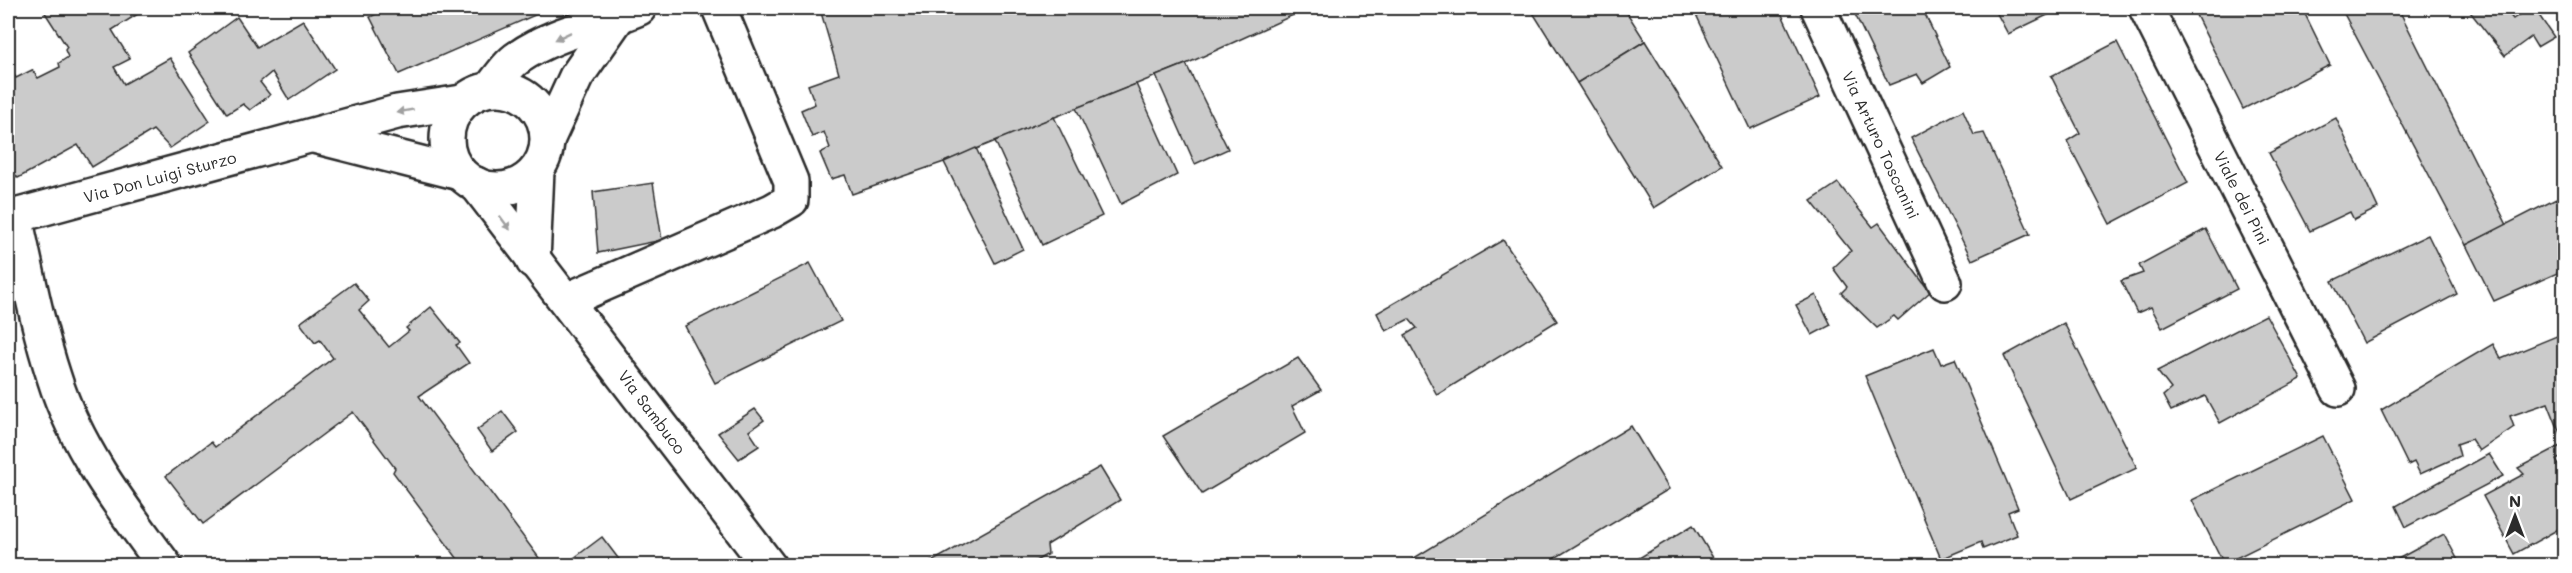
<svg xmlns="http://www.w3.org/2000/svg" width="2572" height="573" font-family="Mali,sans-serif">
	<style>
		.building { fill: #cbcbcb; stroke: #2b2b2b; stroke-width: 1.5 }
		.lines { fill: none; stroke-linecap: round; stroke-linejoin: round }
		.minor-casing { stroke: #2b2b2b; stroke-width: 38 }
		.minor { stroke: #fff; stroke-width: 33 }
		.oneway { fill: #a0a0a0 }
		.labels { text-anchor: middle; stroke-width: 5; stroke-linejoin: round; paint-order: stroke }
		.street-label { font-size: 16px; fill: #2b2b2b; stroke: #fff }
	</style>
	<rect width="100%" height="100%" fill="#fff"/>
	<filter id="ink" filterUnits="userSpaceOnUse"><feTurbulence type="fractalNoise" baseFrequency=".0167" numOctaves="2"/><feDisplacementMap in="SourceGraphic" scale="12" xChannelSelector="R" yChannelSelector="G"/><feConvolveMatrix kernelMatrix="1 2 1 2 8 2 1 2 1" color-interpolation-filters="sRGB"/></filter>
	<g filter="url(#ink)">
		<g class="building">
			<path d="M 42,8 L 138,8 L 141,12 L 112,30 L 130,59 L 114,67 L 124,84 L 170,58 L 210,121 L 170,148 L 153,130 L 92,167 L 78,145 L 18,178 L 10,169 L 8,171 L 8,66 L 16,78 L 32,70 L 38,78 L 60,67 L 59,63 L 68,57 L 65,50 L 67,47 Z"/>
			<path d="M 388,8 L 551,8 L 399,74 L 370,17 Z"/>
			<path d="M 822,8 L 1298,8 L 1300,12 L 1186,64 L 944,162 L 852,194 L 845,175 L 831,179 L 820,153 L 830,148 L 824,132 L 812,137 L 801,110 L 815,104 L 808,85 L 839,74 L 820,9 Z"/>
			<path d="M 1530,8 L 1624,8 L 1645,41 L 1577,83 Z"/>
			<path d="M 1693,8 L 1779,8 L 1820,97 L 1750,129 Z"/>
			<path d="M 1852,8 L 1922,8 L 1950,67 L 1923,83 L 1917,74 L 1889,85 Z"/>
			<path d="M 1994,8 L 2062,8 L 2008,34 Z"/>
			<path d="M 2212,8 L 2302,8 L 2330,65 L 2243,109 L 2196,15 Z"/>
			<path d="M 2341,8 L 2398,8 L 2507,225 L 2466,245 Z"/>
			<path d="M 2467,8 L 2504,8 L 2513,19 L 2529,8 L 2534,8 L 2554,37 L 2537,47 L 2531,37 L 2505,56 Z"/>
			<path d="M 237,17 L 257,47 L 303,20 L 335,69 L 289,100 L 272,72 L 260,82 L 270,95 L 250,110 L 243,104 L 227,114 L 188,53 Z"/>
			<path d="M 1645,41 L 1722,166 L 1654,208 L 1577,83 Z"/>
			<path d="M 2117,42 L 2188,183 L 2110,224 L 2067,141 L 2080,133 L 2051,76 Z"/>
			<path d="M 1186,64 L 1228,149 L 1195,164 L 1156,76 Z"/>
			<path d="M 1136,84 L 1177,175 L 1121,204 L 1076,108 Z"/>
			<path d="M 1963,110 L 1974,135 L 1984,133 L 2030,234 L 1972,260 L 1911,138 Z"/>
			<path d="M 1054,117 L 1102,216 L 1042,245 L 995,141 Z"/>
			<path d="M 2336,118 L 2378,208 L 2354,220 L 2350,212 L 2310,231 L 2269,153 Z"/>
			<path d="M 976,148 L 1023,249 L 995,263 L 944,162 Z"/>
			<path d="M 653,183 L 662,240 L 598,253 L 593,192 Z"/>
			<path d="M 1838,183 L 1873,227 L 1879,223 L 1930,292 L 1898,320 L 1894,316 L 1877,328 L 1841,293 L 1847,287 L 1833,268 L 1851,251 L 1811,201 Z"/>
			<path d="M 2564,195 L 2564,270 L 2494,301 L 2466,245 Z"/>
			<path d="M 2206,229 L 2237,289 L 2162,328 L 2151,307 L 2137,313 L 2121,281 L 2143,273 L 2139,265 Z"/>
			<path d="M 2428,235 L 2457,294 L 2364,343 L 2332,281 Z"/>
			<path d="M 1503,240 L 1557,321 L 1437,395 L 1405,335 L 1417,328 L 1409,319 L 1386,331 L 1377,313 Z"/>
			<path d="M 810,263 L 841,321 L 715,383 L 685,326 Z"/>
			<path d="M 354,283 L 369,301 L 359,310 L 389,347 L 409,331 L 406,328 L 431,307 L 460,343 L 456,345 L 469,363 L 419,396 L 545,566 L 463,566 L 393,472 L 395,468 L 353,412 L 203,524 L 166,476 L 211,442 L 215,447 L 333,358 L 320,340 L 315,343 L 300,323 Z"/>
			<path d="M 1816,295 L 1831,325 L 1812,335 L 1796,305 Z"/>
			<path d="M 2266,315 L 2301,379 L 2220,423 L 2205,396 L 2171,411 L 2163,396 L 2171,389 L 2157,371 Z"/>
			<path d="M 2064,323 L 2137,468 L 2071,499 L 2004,356 Z"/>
			<path d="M 2564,333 L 2564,443 L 2548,403 L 2510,416 L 2514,427 L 2479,451 L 2471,439 L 2457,444 L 2460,456 L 2420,474 L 2414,462 L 2408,465 L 2381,410 L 2493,344 L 2501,359 Z"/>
			<path d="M 1934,348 L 1941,364 L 1955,359 L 2018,508 L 2008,512 L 2017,535 L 1983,549 L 1981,542 L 1941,559 L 1865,376 Z"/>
			<path d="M 1298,358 L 1321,390 L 1292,406 L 1305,433 L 1202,494 L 1163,436 Z"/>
			<path d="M 755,409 L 764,420 L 749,431 L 759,446 L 739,459 L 718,433 Z"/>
			<path d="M 502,411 L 518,432 L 492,451 L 477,430 Z"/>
			<path d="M 1631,426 L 1669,489 L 1542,566 L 1401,566 Z"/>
			<path d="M 2323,436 L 2355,499 L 2224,564 L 2192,500 Z"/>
			<path d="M 2564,444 L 2564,456 L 2556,460 L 2564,475 L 2564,526 L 2514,554 L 2483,496 L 2524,474 L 2518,468 Z"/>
			<path d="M 2489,454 L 2503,476 L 2406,527 L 2396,506 Z"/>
			<path d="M 1100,467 L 1120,500 L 1047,545 L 1048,554 L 1027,566 L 924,566 Z"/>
			<path d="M 1693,525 L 1718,566 L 1626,566 Z"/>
			<path d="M 2444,534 L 2461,566 L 2385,566 Z"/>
			<path d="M 602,537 L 624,566 L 570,566 L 577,561 L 574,558 Z"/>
		</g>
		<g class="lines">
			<g class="minor-casing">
				<g id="minor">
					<path d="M 1818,8 L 1945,283"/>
					<path d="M 2146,8 L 2338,389"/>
					<path d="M 491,88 C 499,78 508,64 519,57 C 555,32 600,25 639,8"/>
					<circle cx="497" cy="139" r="50"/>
					<path d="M 314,136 L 460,173"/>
					<path d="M 548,138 L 576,77 L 618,17"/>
					<path d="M 476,184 L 769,566"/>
					<path d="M 15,217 C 27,270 37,325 54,377 C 75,446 122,508 165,566"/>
					<path d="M 8,218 L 397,112 L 462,102"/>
					<path d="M 533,261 L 537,170"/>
					<path d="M 567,300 L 772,211 L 791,200 L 791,181 L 719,8"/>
				</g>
			</g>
			<use href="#minor" class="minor"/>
		</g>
		<defs><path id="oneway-solid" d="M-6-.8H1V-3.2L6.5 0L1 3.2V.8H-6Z" transform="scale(1.5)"/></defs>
		<g class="oneway">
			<use href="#oneway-solid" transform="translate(563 36) rotate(154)"/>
			<use href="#oneway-solid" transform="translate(405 111) rotate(170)"/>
			<use href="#oneway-solid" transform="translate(505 223) rotate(53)"/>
		</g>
	</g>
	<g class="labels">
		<g class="street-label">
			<text transform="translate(1881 145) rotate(65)" y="6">Via Arturo Toscanini</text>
			<text transform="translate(160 177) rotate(-15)" y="6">Via Don Luigi Sturzo</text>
			<text transform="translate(2242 198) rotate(63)" y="6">Viale dei Pini</text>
			<text transform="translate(652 412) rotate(53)" y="6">Via Sambuco</text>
		</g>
	</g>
	<rect width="2572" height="573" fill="none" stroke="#fff" stroke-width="30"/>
	<rect x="15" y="15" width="2542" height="543" fill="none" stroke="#2b2b2b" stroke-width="2" filter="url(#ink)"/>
	<g transform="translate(2515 516)" stroke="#ffffff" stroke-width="4.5" paint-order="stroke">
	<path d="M0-4.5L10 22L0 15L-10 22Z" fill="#2b2b2b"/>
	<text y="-9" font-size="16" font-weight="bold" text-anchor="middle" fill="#2b2b2b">N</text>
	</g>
</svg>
